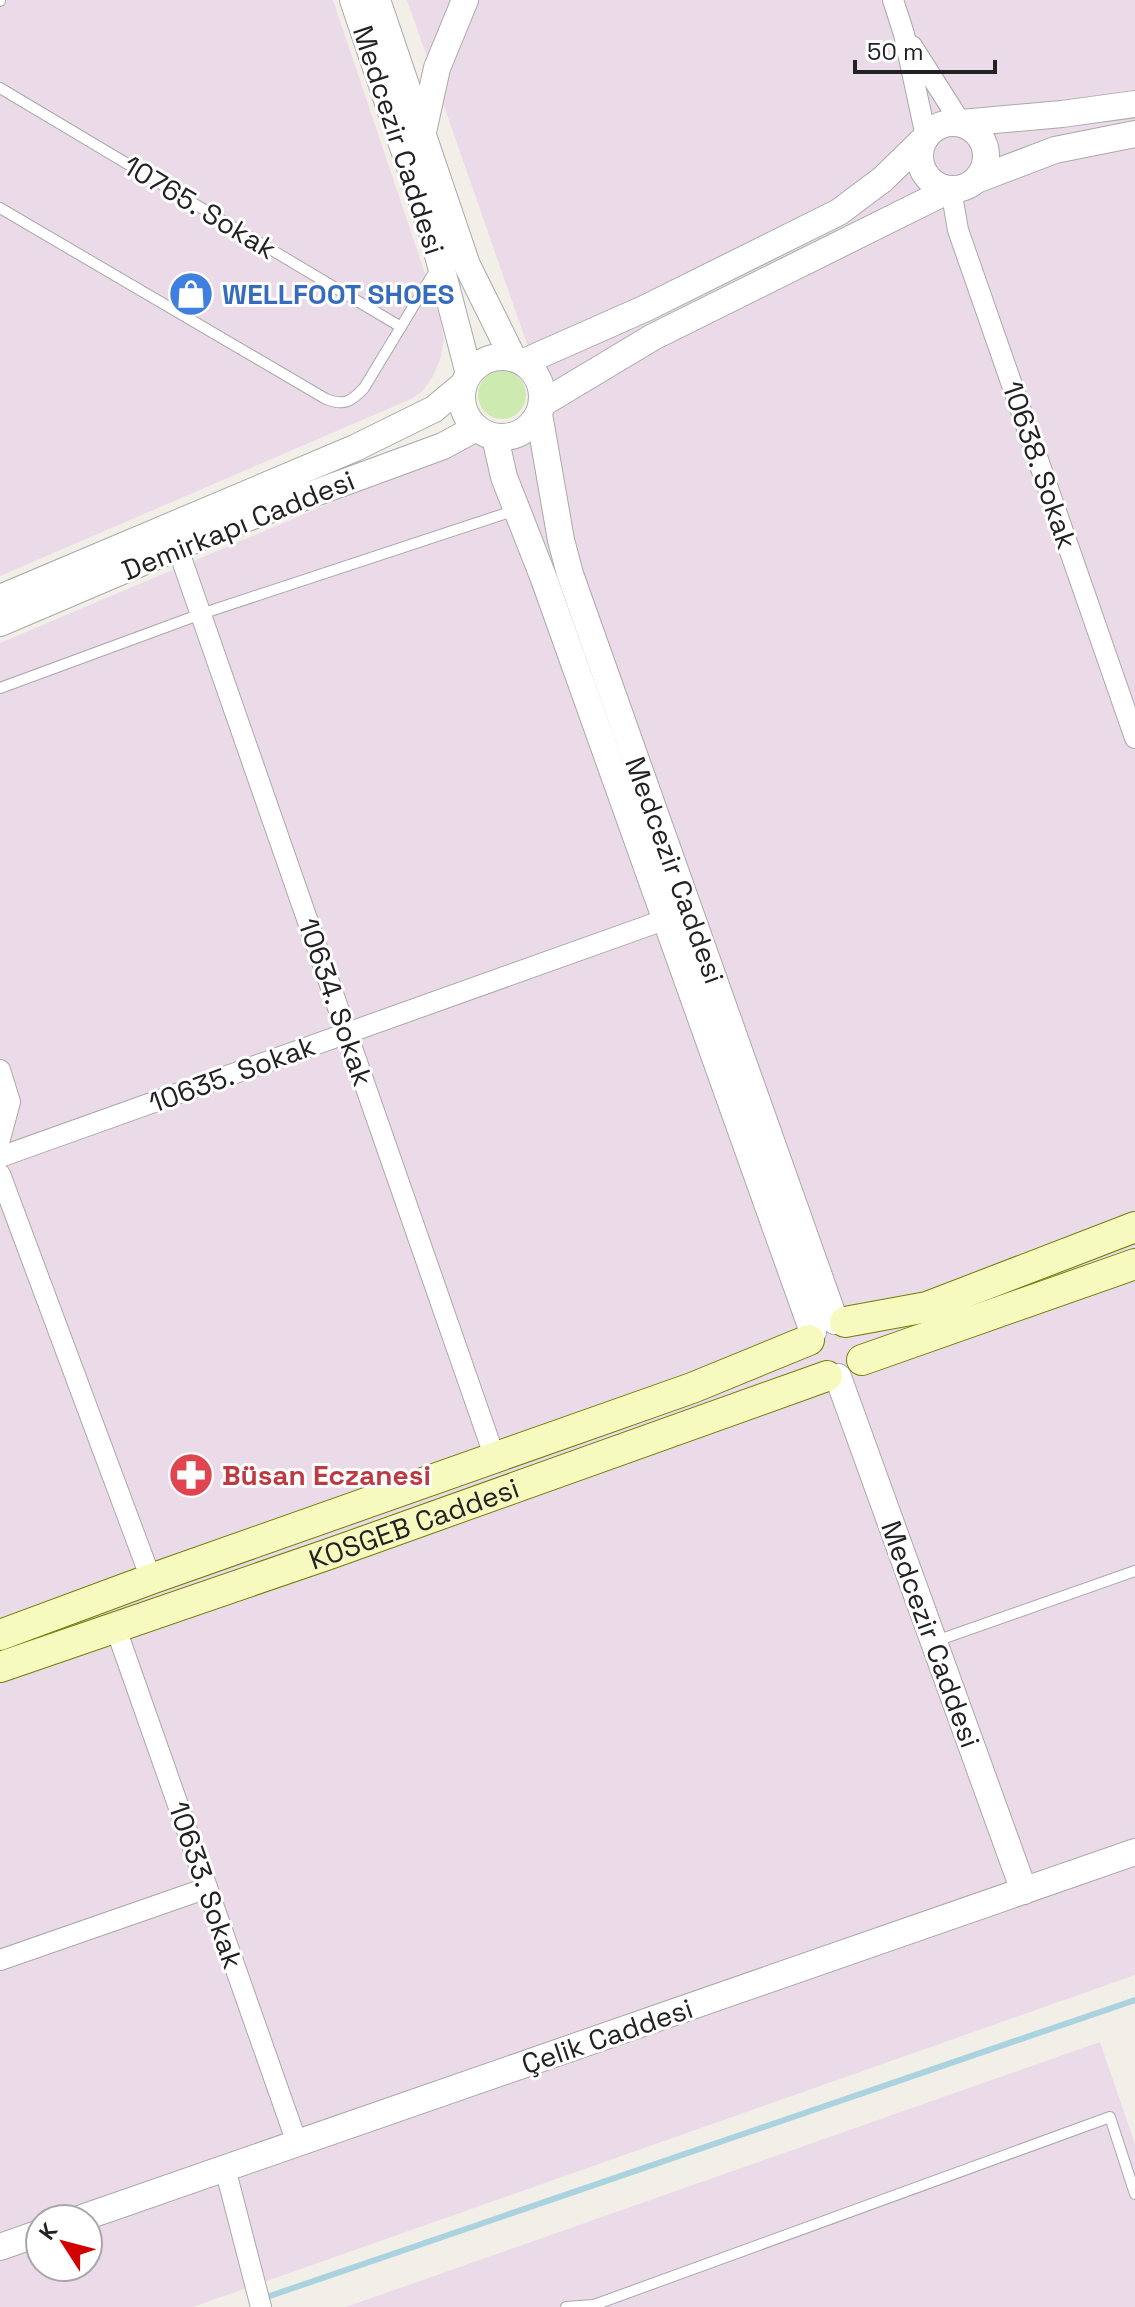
<svg xmlns="http://www.w3.org/2000/svg" width="1135" height="2307" font-family="'Space Grotesk',sans-serif">
	<style>
		.industrial { fill: #ebdbe8; fill-rule: evenodd }
		.grass { fill: #cdebb0 }
		.lines { fill: none; stroke-linecap: round; stroke-linejoin: round }
		.stream { stroke: #aad3df; stroke-width: 6 }
		.service-casing { stroke: #a9a9a9; stroke-width: 12 }
		.minor-casing { stroke: #a9a9a9; stroke-width: 22 }
		.tertiary-casing { stroke: #a9a9a9; stroke-width: 28 }
		.secondary-casing { stroke: #707d05; stroke-width: 32 }
		.service { stroke: #fff; stroke-width: 10 }
		.minor { stroke: #fff; stroke-width: 20 }
		.tertiary { stroke: #fff; stroke-width: 26 }
		.secondary { stroke: #f7fabf; stroke-width: 30 }
		.labels { text-anchor: middle; stroke-width: 6; stroke-linejoin: round; paint-order: stroke }
		.street-label { font-size: 28px; fill: #222; stroke: #fff }
		.shop-label { font-size: 28px; font-weight: bold; fill: #366cbe; stroke: #fff; text-anchor: start }
		.health-label { font-size: 28px; font-weight: bold; fill: #be3a42; stroke: #fff; text-anchor: start }
	</style>
	<rect width="100%" height="100%" fill="#f2efe9"/>
	<g class="industrial">
		<path d="M 0,0 L 333,0 L 441,321 L 444,339 L 441,357 L 433,376 L 423,391 L 411,399 L 0,576 Z"/>
		<path d="M 407,0 L 1135,0 L 1135,1975 L 193,2307 L 0,2307 L 0,643 L 550,410 ZM 40,2219 L 88,2219 L 88,2267 L 40,2267 Z"/>
		<path d="M 1100,2042 L 1135,2144 L 1135,2307 L 346,2307 Z"/>
	</g>
	<circle class="grass" cx="502" cy="395" r="24"/>
	<g class="lines">
		<path class="stream" d="M 264,2298 L 1135,2000"/>
		<g class="service-casing">
			<g id="service">
				<path d="M 0,1 L 0,0"/>
				<path d="M 0,88 L 401,327"/>
				<path d="M 0,208 L 326,399 C 344,406 351,402 364,388 L 436,269"/>
				<path d="M 0,688 L 201,614 L 516,510"/>
				<path d="M 936,1641 L 1135,1571"/>
				<path d="M 566,2307 L 594,2305 L 1110,2117 L 1135,2194"/>
			</g>
		</g>
		<g class="minor-casing">
			<g id="minor">
				<path d="M 893,0 L 904,34 L 926,137"/>
				<path d="M 912,46 L 961,123"/>
				<path d="M 951,189 L 958,230 L 1135,738"/>
				<path d="M 177,546 L 495,1458"/>
				<path d="M 0,1070 L 10,1102 L 0,1139"/>
				<path d="M 0,1157 L 678,915"/>
				<path d="M 0,1174 L 151,1579"/>
				<path d="M 115,1626 L 297,2143"/>
				<path d="M 0,1960 L 207,1888"/>
				<path d="M 225,2168 L 261,2307"/>
			</g>
		</g>
		<g class="tertiary-casing">
			<g id="tertiary">
				<path d="M 353,0 L 432,232 L 469,374"/>
				<path d="M 377,0 L 467,265 L 513,358"/>
				<circle cx="953" cy="156" r="33"/>
				<path d="M 961,123 L 1062,114 L 1135,104"/>
				<path d="M 423,132 L 437,68 L 465,0"/>
				<path d="M 976,180 L 1055,150 L 1135,134"/>
				<circle cx="502" cy="397" r="40"/>
				<path d="M 524,362 L 646,308 L 839,212 L 883,179 L 926,137"/>
				<path d="M 543,403 L 653,337 L 951,189"/>
				<path d="M 539,414 L 561,540 L 570,574 L 835,1321"/>
				<path d="M 495,437 L 504,477 L 544,579 L 813,1332"/>
				<path d="M 0,598 L 355,448 L 434,409 L 463,385"/>
				<path d="M 0,623 L 239,521 L 443,446 L 476,428"/>
				<path d="M 838,1377 L 1024,1891"/>
				<path d="M 79,2219 L 1135,1852"/>
				<path d="M 0,2247 L 40,2233"/>
			</g>
		</g>
		<g class="secondary-casing">
			<g id="secondary">
				<path d="M 845,1322 L 927,1307 L 1135,1227"/>
				<path d="M 862,1360 L 1135,1264"/>
				<path d="M 0,1635 L 151,1579 L 692,1388 L 809,1340"/>
				<path id="s1" d="M 0,1667 L 329,1554 L 827,1376"/>
			</g>
		</g>
		<use href="#service" class="service"/>
		<use href="#minor" class="minor"/>
		<use href="#tertiary" class="tertiary"/>
		<use href="#secondary" class="secondary"/>
	</g>
	<defs>
		<g id="shop-disc" transform="scale(2.3)"><circle r="9.5" fill="#3f7fe0" stroke="#fff"/><path d="M-5-2.5h2.3a2.7 3.5 0 0 1 5.4 0H5L5.5 6h-11ZM-1.5-2.5h3a1.5 2.3 0 0 0-3 0Z" fill="#fff"/></g>
		<g id="pharmacy-disc" transform="scale(2.3)"><circle r="9.5" fill="#e0444e" stroke="#fff"/><path d="M-2-6h4v4h4v4h-4v4h-4v-4h-4v-4h4Z" fill="#fff"/></g>
	</defs>
	<g fill-rule="evenodd">
		<use href="#shop-disc" x="191" y="294"/>
		<use href="#pharmacy-disc" x="191" y="1475"/>
	</g>
	<g class="labels">
		<g class="street-label">
			<text transform="translate(399 140) rotate(72)" y="10">Medcezir Caddesi</text>
			<text transform="translate(200 207) rotate(31)" y="10">10765. Sokak</text>
			<text transform="translate(1040 465) rotate(71)" y="10">10638. Sokak</text>
			<text transform="translate(238 525) rotate(-22)" y="10">Demirkapı Caddesi</text>
			<text transform="translate(675 870) rotate(70)" y="10">Medcezir Caddesi</text>
			<text transform="translate(336 1002) rotate(71)" y="10">10634. Sokak</text>
			<text transform="translate(232 1074) rotate(-20)" y="10">10635. Sokak</text>
			<text dy="10" stroke="none"><textPath href="#s1" startOffset="438">KOSGEB Caddesi</textPath></text>
			<text transform="translate(931 1634) rotate(70)" y="10">Medcezir Caddesi</text>
			<text transform="translate(206 1885) rotate(71)" y="10">10633. Sokak</text>
			<text transform="translate(607 2036) rotate(-19)" y="10">Çelik Caddesi</text>
		</g>
		<g class="shop-label">
			<text x="222" y="304">WELLFOOT SHOES</text>
		</g>
		<g class="health-label">
			<text x="222" y="1485">Büsan Eczanesi</text>
		</g>
	</g>
	<g transform="translate(64 2243) rotate(306)"><circle r="38" fill="#ffffff" stroke="#a7a7a7" stroke-width="2"/>
	<path d="M0-6L14 30L0 20L-14 30Z" fill="#d40000"/>
	<text y="-12" font-size="22" font-weight="bold" text-anchor="middle" fill="#222222">K</text>
	</g>
	<path d="M855 60v12h140v-12" fill="none" stroke="#222222" stroke-width="4"/>
	<text x="867" y="60" font-size="24" fill="#222222" stroke="#ffffff" stroke-width="6" paint-order="stroke">50 m</text>
</svg>
